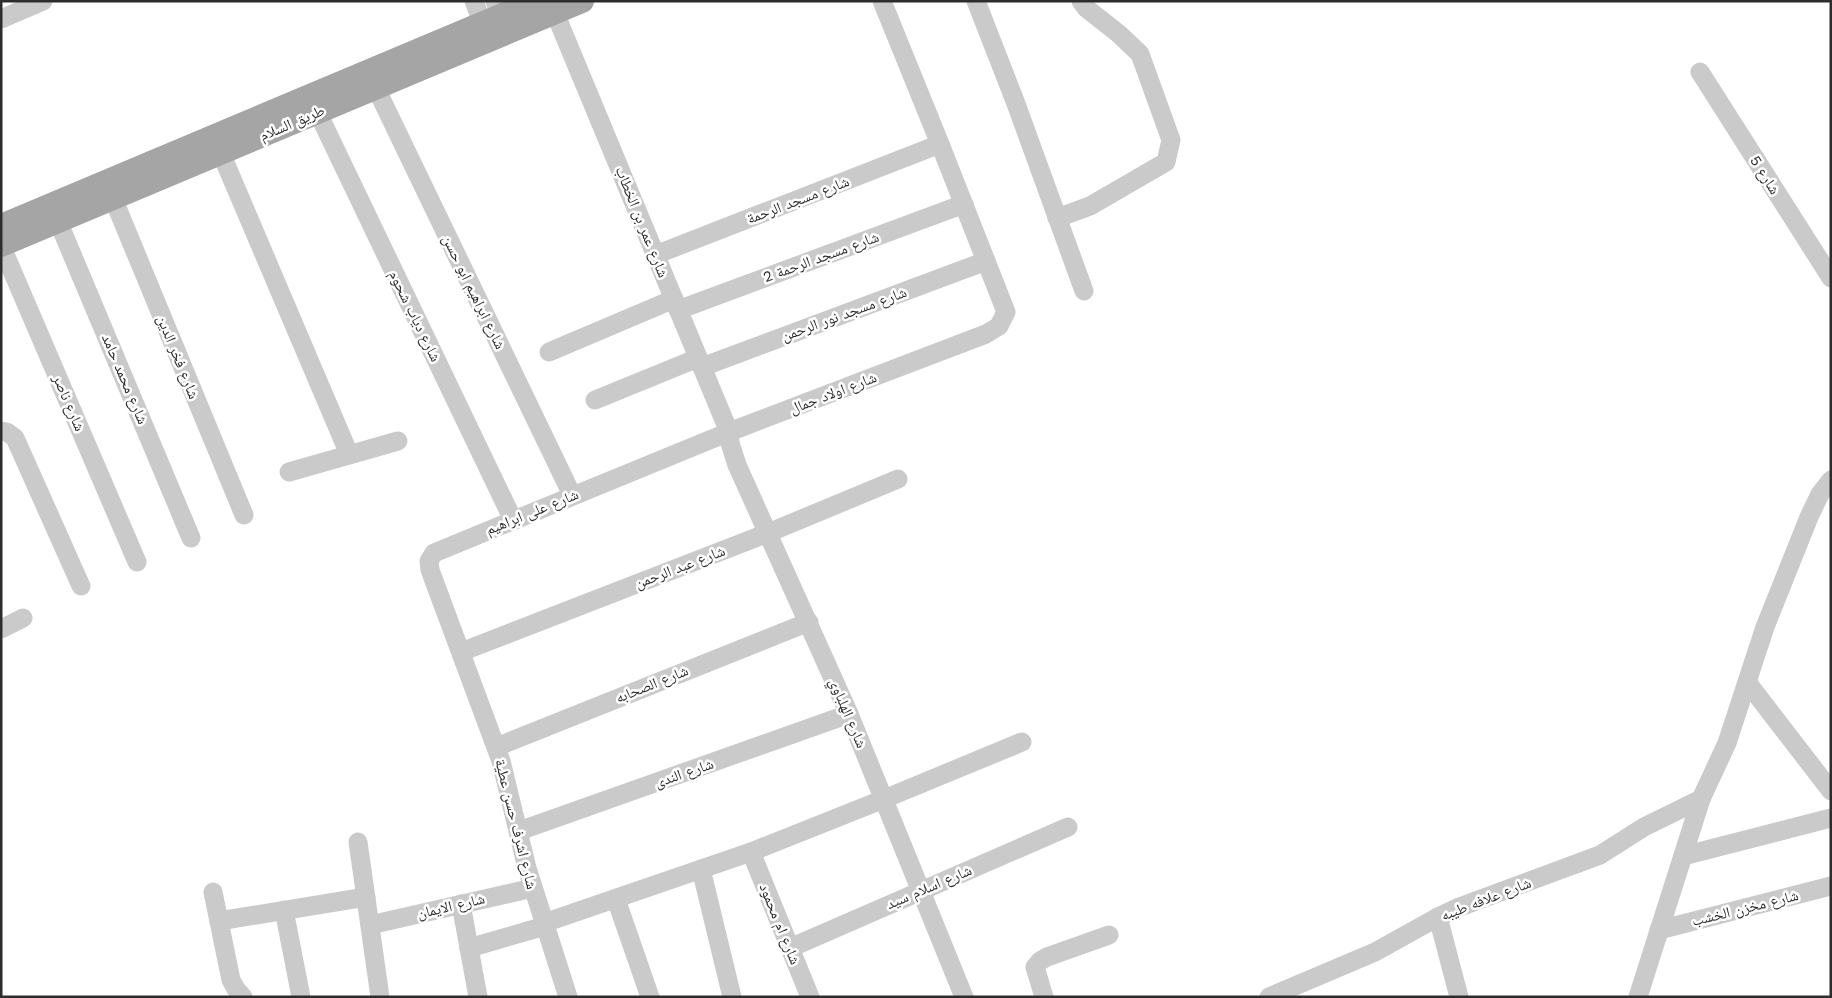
<svg xmlns="http://www.w3.org/2000/svg" width="1832" height="998" font-family="'Work Sans','Noto Naskh Arabic',sans-serif">
	<style>
		.lines { fill: none; stroke-linecap: round; stroke-linejoin: round }
		.minor { stroke: #cacaca; stroke-width: 19 }
		.major { stroke: #a5a5a5; stroke-width: 24 }
		.labels { text-anchor: middle; stroke-width: 5; stroke-linejoin: round; paint-order: stroke }
		.street-label { font-size: 15px; fill: #2d2d2d; stroke: #fff }
	</style>
	<rect width="100%" height="100%" fill="#fff"/>
	<g class="lines">
		<g class="minor">
			<path d="M 474,1 L 487,35"/>
			<path d="M 495,1 L 506,29"/>
			<path d="M 976,1 L 1015,101 L 1084,291"/>
			<path d="M 555,13 L 729,432 L 730,443 L 737,465 L 849,714 L 964,997"/>
			<path d="M 1,19 L 43,1"/>
			<path d="M 1700,72 L 1831,278"/>
			<path d="M 376,88 L 572,495"/>
			<path d="M 318,113 L 513,520"/>
			<path d="M 221,153 L 349,454"/>
			<path d="M 113,198 L 244,515"/>
			<path d="M 1057,218 L 1090,206 L 1166,162 L 1171,140 L 1140,54 L 1119,34 L 1086,8 L 1081,1"/>
			<path d="M 58,221 L 191,538"/>
			<path d="M 1,245 L 137,562"/>
			<path d="M 655,255 L 940,144"/>
			<path d="M 678,310 L 964,204"/>
			<path d="M 549,352 L 674,299"/>
			<path d="M 702,367 L 986,261"/>
			<path d="M 595,400 L 698,358"/>
			<path d="M 1,431 L 7,432 L 15,438 L 81,586"/>
			<path d="M 289,472 L 398,441"/>
			<path d="M 1,629 L 23,618"/>
			<path d="M 461,652 L 768,533 L 898,479"/>
			<path d="M 1747,682 L 1831,791"/>
			<path d="M 496,747 L 809,622"/>
			<path d="M 519,831 L 849,714"/>
			<path d="M 358,842 L 380,997"/>
			<path d="M 751,852 L 810,997"/>
			<path d="M 1683,856 L 1831,818"/>
			<path d="M 701,869 L 732,997"/>
			<path d="M 213,892 L 231,980 L 236,989 L 243,997"/>
			<path d="M 616,899 L 650,997"/>
			<path d="M 461,904 L 478,997"/>
			<path d="M 284,910 L 301,997"/>
			<path d="M 1438,917 L 1459,997"/>
			<path d="M 219,921 L 366,897"/>
			<path d="M 544,923 L 751,852 L 884,799 L 1022,742"/>
			<path d="M 370,925 L 533,888"/>
			<path d="M 1659,930 L 1831,886"/>
			<path d="M 469,948 L 545,926"/>
			<path d="M 790,948 L 1068,827"/>
			<path d="M 568,997 L 527,868 L 501,761 L 430,570 L 429,561 L 434,553 L 729,432 L 986,334 L 999,326 L 1006,312 L 940,144 L 882,1"/>
			<path d="M 1044,997 L 1035,967 L 1040,961 L 1047,957 L 1109,935"/>
			<path d="M 1269,997 L 1375,952 L 1438,917 L 1457,908 L 1600,855 L 1644,827 L 1701,799"/>
			<path d="M 1638,997 L 1701,799 L 1727,743 L 1765,627 L 1809,517 L 1820,494 L 1831,480"/>
		</g>
		<g class="major">
			<path d="M 1,226 L 536,1"/>
			<path d="M 1,245 L 582,1"/>
		</g>
	</g>
	<g class="labels">
		<g class="street-label">
			<text transform="translate(292 123) rotate(-23)" y="5">طريق السلام</text>
			<text transform="translate(1765 175) rotate(58)" y="5">شارع 5</text>
			<text transform="translate(798 200) rotate(-21)" y="5">شارع مسجد الرحمة</text>
			<text transform="translate(642 222) rotate(68)" y="5">شارع عمر بن الخطاب</text>
			<text transform="translate(821 257) rotate(-20)" y="5">شارع مسجد الرحمة 2</text>
			<text transform="translate(474 292) rotate(64)" y="5">شارع ابراهيم ابو حسن</text>
			<text transform="translate(844 314) rotate(-20)" y="5">شارع مسجد نور الرحمن</text>
			<text transform="translate(415 316) rotate(64)" y="5">شارع دياب شحوم</text>
			<text transform="translate(178 357) rotate(68)" y="5">شارع فخر الدين</text>
			<text transform="translate(125 379) rotate(67)" y="5">شارع محمد حامد</text>
			<text transform="translate(833 393) rotate(-21)" y="5">شارع اولاد جمال</text>
			<text transform="translate(69 403) rotate(67)" y="5">شارع ناصر</text>
			<text transform="translate(532 512) rotate(-22)" y="5">شارع على ابراهيم</text>
			<text transform="translate(680 567) rotate(-21)" y="5">شارع عبد الرحمن</text>
			<text transform="translate(652 684) rotate(-22)" y="5">شارع الصحابه</text>
			<text transform="translate(848 713) rotate(67)" y="5">شارع الهلباوي</text>
			<text transform="translate(684 773) rotate(-19)" y="5">شارع الندى</text>
			<text transform="translate(516 824) rotate(76)" y="5">شارع اشرف حسن عطية</text>
			<text transform="translate(929 887) rotate(-23)" y="5">شارع اسلام سيد</text>
			<text transform="translate(1486 899) rotate(-21)" y="5">شارع علافه طيبه</text>
			<text transform="translate(451 906) rotate(-13)" y="5">شارع الايمان</text>
			<text transform="translate(1745 908) rotate(-14)" y="5">شارع مخزن الخشب</text>
			<text transform="translate(780 924) rotate(68)" y="5">شارع ام محمود</text>
		</g>
	</g>
	<rect width="1832" height="998" fill="none" stroke="#2d2d2d" stroke-width="5"/>
</svg>
